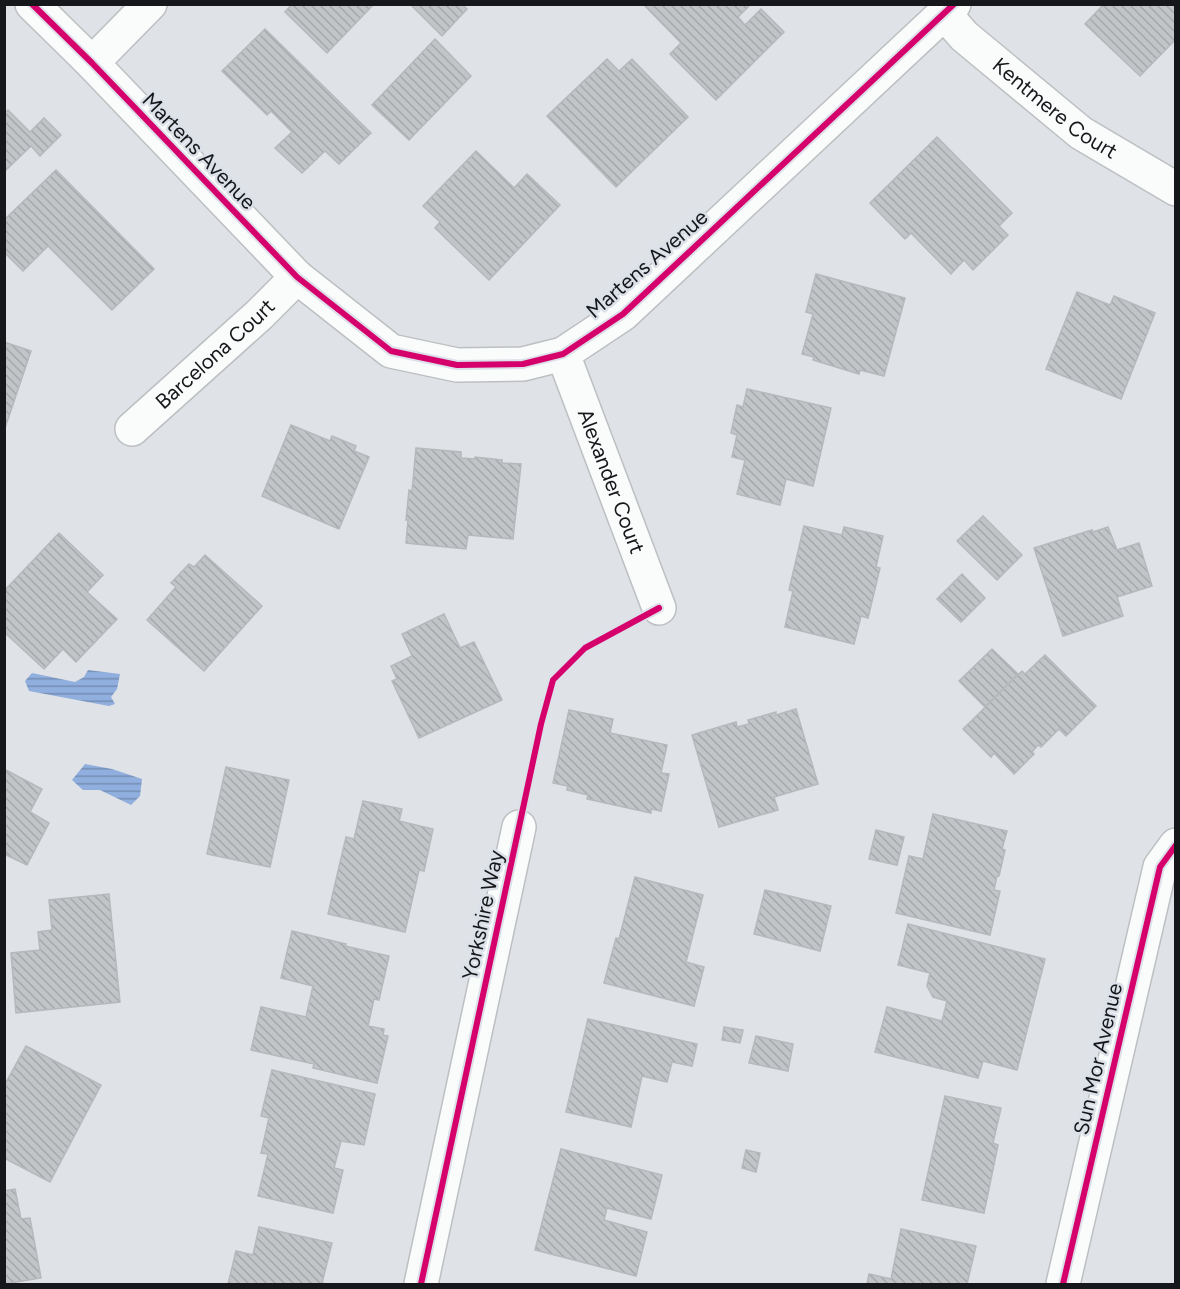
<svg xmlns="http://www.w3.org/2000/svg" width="1180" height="1289" font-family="Figtree,sans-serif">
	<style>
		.water { fill: url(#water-rules) }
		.building { fill: url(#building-back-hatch); stroke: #b6b8bb; stroke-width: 1.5 }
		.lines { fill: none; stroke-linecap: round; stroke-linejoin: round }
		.minor-casing { stroke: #bdbfc2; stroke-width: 36 }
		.minor { stroke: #fafbfb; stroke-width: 33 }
		.cycleway-casing { stroke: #dce1e9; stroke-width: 10 }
		.cycleway { stroke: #d6006c; stroke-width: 6 }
		.labels { text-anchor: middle; stroke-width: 5; stroke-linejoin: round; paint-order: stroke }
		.street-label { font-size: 21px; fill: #16171a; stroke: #dce1e9 }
	</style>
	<defs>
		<pattern id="water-rules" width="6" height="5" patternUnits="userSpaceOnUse" patternTransform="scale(1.5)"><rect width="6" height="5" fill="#90afde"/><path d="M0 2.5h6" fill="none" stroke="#758db3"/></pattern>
		<pattern id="building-back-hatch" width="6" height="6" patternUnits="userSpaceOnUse" patternTransform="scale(1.5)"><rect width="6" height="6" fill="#c2c5c8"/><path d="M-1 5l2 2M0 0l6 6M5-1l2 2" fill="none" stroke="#a6a8ab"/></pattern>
	</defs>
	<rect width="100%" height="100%" fill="#dfe2e6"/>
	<g class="water">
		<path d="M 88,670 L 120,674 L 117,689 L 111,697 L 115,704 L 109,706 L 29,691 L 25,681 L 32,673 L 75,682 L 84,677 Z"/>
		<path d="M 85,764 L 112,769 L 142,779 L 140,796 L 131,805 L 100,790 L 83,790 L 72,780 Z"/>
	</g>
	<g class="building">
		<path d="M 292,4 L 374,4 L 327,53 L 285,12 Z"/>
		<path d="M 410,4 L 462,4 L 467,9 L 442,36 Z"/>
		<path d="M 643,4 L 751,4 L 738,17 L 745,25 L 761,9 L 784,32 L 716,100 L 670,54 L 681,43 Z"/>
		<path d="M 1104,4 L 1176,4 L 1176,39 L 1140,76 L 1085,24 Z"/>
		<path d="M 265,29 L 371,133 L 339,164 L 325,151 L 302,173 L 275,148 L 292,132 L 271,111 L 267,115 L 222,71 Z"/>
		<path d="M 435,39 L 471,76 L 409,140 L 372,105 Z"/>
		<path d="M 607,59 L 619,71 L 632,59 L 688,117 L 616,187 L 547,116 Z"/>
		<path d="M 8,110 L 30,132 L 44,118 L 61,135 L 40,156 L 31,146 L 4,172 L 4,113 Z"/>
		<path d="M 937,137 L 1012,213 L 999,226 L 1008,235 L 973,270 L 964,260 L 951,274 L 911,233 L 905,239 L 870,203 Z"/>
		<path d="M 476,151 L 514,188 L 527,174 L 560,205 L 489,280 L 435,228 L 440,222 L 423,206 Z"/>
		<path d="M 56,170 L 154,269 L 112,310 L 48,246 L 23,271 L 4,252 L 4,220 Z"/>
		<path d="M 816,274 L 905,298 L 884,376 L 860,370 L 859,374 L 813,360 L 814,357 L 802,354 L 813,314 L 806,312 Z"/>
		<path d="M 1077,292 L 1110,305 L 1114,296 L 1155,313 L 1121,399 L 1046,369 Z"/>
		<path d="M 4,342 L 31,351 L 4,431 Z"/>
		<path d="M 747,389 L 831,408 L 813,486 L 786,479 L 780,505 L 737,494 L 745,460 L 732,457 L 737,435 L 731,433 L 737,405 L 743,407 Z"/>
		<path d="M 291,425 L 330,441 L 332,436 L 356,446 L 354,451 L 369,457 L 339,529 L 262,496 Z"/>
		<path d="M 416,448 L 461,452 L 461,458 L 475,459 L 475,457 L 502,460 L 502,463 L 521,464 L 513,539 L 468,535 L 466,549 L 406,543 L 408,520 L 406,520 L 409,490 L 412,491 Z"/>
		<path d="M 983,516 L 1022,555 L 997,580 L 957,541 Z"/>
		<path d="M 804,526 L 842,535 L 844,527 L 883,536 L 876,567 L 880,568 L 868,618 L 861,616 L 854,644 L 785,627 L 793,591 L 789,590 Z"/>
		<path d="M 1108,527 L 1117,550 L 1139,543 L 1152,586 L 1117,597 L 1123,616 L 1063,636 L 1034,548 L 1092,530 L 1093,532 Z"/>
		<path d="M 59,533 L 103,575 L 87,592 L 117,619 L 76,662 L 63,649 L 44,669 L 4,632 L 4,591 Z"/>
		<path d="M 205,555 L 262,606 L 204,671 L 147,620 L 176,587 L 171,583 L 189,564 L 194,567 Z"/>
		<path d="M 962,574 L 985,598 L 961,622 L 937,599 Z"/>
		<path d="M 444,614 L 460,648 L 474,642 L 502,700 L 419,738 L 392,681 L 397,679 L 391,666 L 412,656 L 402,634 Z"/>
		<path d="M 992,649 L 1018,674 L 985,707 L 959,681 Z"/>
		<path d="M 1045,655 L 1096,706 L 1066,736 L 1059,729 L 1041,747 L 1038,745 L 1032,752 L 1034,754 L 1014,774 L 994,753 L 991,757 L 963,729 L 1022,671 L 1025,674 Z"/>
		<path d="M 796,709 L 818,784 L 774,797 L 778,810 L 719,827 L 692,735 L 736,722 L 737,727 L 749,724 L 748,720 L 776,712 L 776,715 Z"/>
		<path d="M 569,710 L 613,719 L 610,733 L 667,745 L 661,773 L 669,774 L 661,811 L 651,809 L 651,813 L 587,799 L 588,795 L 567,790 L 568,786 L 553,783 Z"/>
		<path d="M 226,767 L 289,780 L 270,867 L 207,854 Z"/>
		<path d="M 4,769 L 42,789 L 30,812 L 49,823 L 27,865 L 4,854 Z"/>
		<path d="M 363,801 L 402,809 L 399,821 L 433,829 L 424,871 L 419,870 L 405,932 L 328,914 L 346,837 L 354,839 Z"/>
		<path d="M 933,814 L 1007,831 L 1002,849 L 1005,850 L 999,876 L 997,876 L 994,890 L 1000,891 L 990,935 L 896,913 L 909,856 L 923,859 Z"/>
		<path d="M 876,830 L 904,837 L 897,865 L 869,859 Z"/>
		<path d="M 635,877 L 703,895 L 686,962 L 704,967 L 694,1006 L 604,983 L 616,938 L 619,939 Z"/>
		<path d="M 765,890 L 831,906 L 820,951 L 754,934 Z"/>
		<path d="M 109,894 L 120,1002 L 16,1013 L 11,953 L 40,950 L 38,932 L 52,930 L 49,900 Z"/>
		<path d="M 908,924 L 1045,959 L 1017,1070 L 983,1061 L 978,1078 L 875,1052 L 887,1007 L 942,1021 L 947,1001 L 933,997 L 927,986 L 930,973 L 898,965 Z"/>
		<path d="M 292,931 L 346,944 L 345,946 L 389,956 L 379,1000 L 374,999 L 368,1026 L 384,1029 L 383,1035 L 388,1036 L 377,1083 L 313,1068 L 314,1064 L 251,1050 L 261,1007 L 306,1017 L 313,986 L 281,978 Z"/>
		<path d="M 588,1019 L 697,1044 L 692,1066 L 672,1062 L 667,1082 L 642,1076 L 631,1127 L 566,1112 Z"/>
		<path d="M 724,1027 L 743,1030 L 740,1043 L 722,1040 Z"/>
		<path d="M 756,1036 L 793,1044 L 788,1071 L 749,1063 Z"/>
		<path d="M 26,1046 L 101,1085 L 50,1182 L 4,1158 L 4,1086 Z"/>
		<path d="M 272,1070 L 375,1094 L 364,1145 L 341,1141 L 334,1168 L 343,1170 L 333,1213 L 258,1196 L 268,1154 L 261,1153 L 269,1118 L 261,1116 Z"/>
		<path d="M 945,1096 L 1001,1108 L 993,1143 L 998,1145 L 984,1213 L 922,1200 Z"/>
		<path d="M 561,1149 L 662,1175 L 651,1219 L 607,1208 L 604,1220 L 647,1232 L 636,1276 L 535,1250 Z"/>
		<path d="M 746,1150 L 760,1153 L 756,1172 L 742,1168 Z"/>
		<path d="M 15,1189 L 21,1219 L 30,1218 L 41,1278 L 4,1284 L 4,1191 Z"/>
		<path d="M 259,1227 L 332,1243 L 322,1283 L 327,1284 L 228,1284 L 236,1251 L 253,1255 Z"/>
		<path d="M 901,1229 L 976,1246 L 967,1284 L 867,1284 L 869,1274 L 891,1279 Z"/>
	</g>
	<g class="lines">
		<g class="minor-casing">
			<g id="minor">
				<path d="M 32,4 L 92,63 L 297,277 L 391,351 L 457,365 L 523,364 L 563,354 L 623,314 L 954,4"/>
				<path id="s1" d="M 944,13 L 964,36 L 1081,133 L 1176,189"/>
				<path d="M 92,63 L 150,4"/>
				<path id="s2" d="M 563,354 L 659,608"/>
				<path id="s3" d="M 132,429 L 259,315 L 297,277"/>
				<path d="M 421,1284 L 519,827"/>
				<path d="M 1063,1284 L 1160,867 L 1176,845"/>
			</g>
		</g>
		<use href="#minor" class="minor"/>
		<g class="cycleway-casing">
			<g id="cycleway">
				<path d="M 32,4 L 92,63 L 297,277 L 391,351 L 457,365 L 523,364 L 563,354 L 623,314 L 954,4"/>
				<path d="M 421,1284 L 519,827 L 541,724 L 553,680 L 585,648 L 659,608"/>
				<path d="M 1063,1284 L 1160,867 L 1176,845"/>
			</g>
		</g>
		<use href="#cycleway" class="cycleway"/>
	</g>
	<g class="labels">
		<g class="street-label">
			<text dy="7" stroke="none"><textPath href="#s1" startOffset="147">Kentmere Court</textPath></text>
			<text transform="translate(199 151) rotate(46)" y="7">Martens Avenue</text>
			<text transform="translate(647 264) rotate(-41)" y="7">Martens Avenue</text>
			<text dy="7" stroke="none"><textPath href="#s3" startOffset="112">Barcelona Court</textPath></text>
			<text dy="7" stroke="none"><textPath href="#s2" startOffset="136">Alexander Court</textPath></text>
			<text transform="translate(483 915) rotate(-78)" y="7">Yorkshire Way</text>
			<text transform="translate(1098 1059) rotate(-77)" y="7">Sun Mor Avenue</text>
		</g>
	</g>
	<rect width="1180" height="1289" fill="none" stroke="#16171a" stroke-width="12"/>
</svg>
